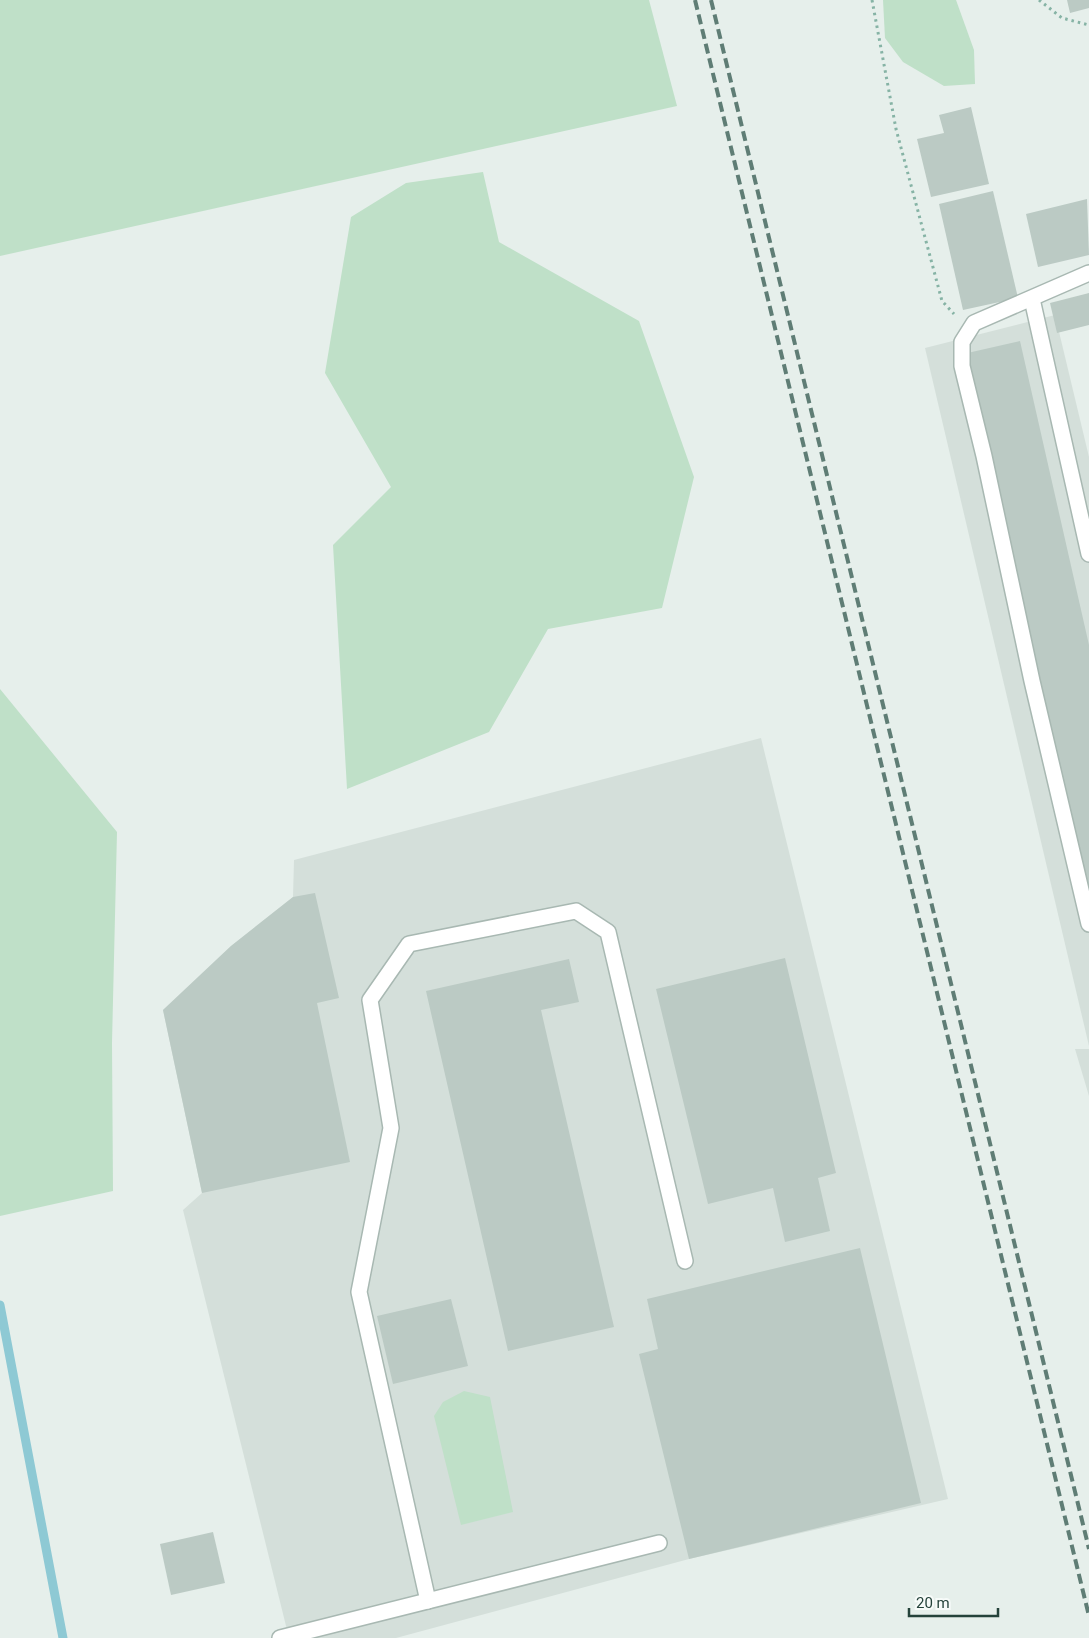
<svg xmlns="http://www.w3.org/2000/svg" width="1089" height="1638" font-family="Roboto,sans-serif">
	<style>
		.built { fill: #d4dfda }
		.green { fill: #bfe0c8 }
		.lines { fill: none; stroke-linecap: round; stroke-linejoin: round }
		.stream { stroke: #8ec9d4; stroke-width: 9 }
		.building { fill: #bbcac4 }
		.service-casing { stroke: #a8b8b2; stroke-width: 18 }
		.path { stroke: #86b3a5; stroke-width: 3; stroke-dasharray: 2.5 4; stroke-linecap: butt }
		.service { stroke: #fff; stroke-width: 15 }
		.rail { stroke: #5f7d75; stroke-width: 4; stroke-dasharray: 10 5; stroke-linecap: butt }
	</style>
	<rect width="100%" height="100%" fill="#e6efeb"/>
	<g class="built">
		<path d="M 1055,315 L 1089,457 L 1089,1046 L 925,348 Z"/>
		<path d="M 761,738 L 948,1499 L 689,1559 L 396,1638 L 289,1638 L 183,1210 L 202,1193 L 163,1010 L 231,946 L 293,897 L 294,860 Z"/>
		<path d="M 1075,1049 L 1089,1049 L 1089,1096 Z"/>
	</g>
	<g class="green">
		<path d="M 0,0 L 649,0 L 677,106 L 0,256 Z"/>
		<path d="M 883,0 L 956,0 L 974,50 L 975,84 L 944,86 L 903,62 L 885,38 Z"/>
		<path d="M 483,172 L 499,242 L 639,321 L 694,477 L 662,608 L 548,629 L 489,732 L 347,789 L 333,545 L 391,487 L 325,373 L 351,217 L 406,183 Z"/>
		<path d="M 0,689 L 117,832 L 112,1043 L 113,1191 L 0,1216 Z"/>
		<path d="M 464,1391 L 490,1397 L 513,1512 L 461,1525 L 434,1416 L 443,1402 Z"/>
	</g>
	<g class="lines">
		<path class="stream" d="M 0,1305 L 63,1638"/>
	</g>
	<g class="building">
		<path d="M 1067,0 L 1089,0 L 1089,8 L 1070,13 Z"/>
		<path d="M 971,107 L 989,184 L 931,197 L 917,139 L 944,133 L 939,115 Z"/>
		<path d="M 993,191 L 1018,298 L 963,310 L 939,204 Z"/>
		<path d="M 1087,199 L 1089,255 L 1038,267 L 1026,214 Z"/>
		<path d="M 1089,293 L 1089,325 L 1057,333 L 1050,303 Z"/>
		<path d="M 1020,341 L 1089,645 L 1089,906 L 963,354 Z"/>
		<path d="M 315,893 L 339,998 L 317,1003 L 350,1162 L 202,1193 L 163,1010 L 231,946 L 293,897 Z"/>
		<path d="M 785,958 L 836,1173 L 818,1178 L 830,1231 L 785,1242 L 773,1188 L 708,1204 L 656,989 Z"/>
		<path d="M 569,959 L 579,1002 L 541,1010 L 614,1327 L 508,1351 L 426,991 Z"/>
		<path d="M 860,1248 L 921,1503 L 689,1559 L 639,1354 L 658,1349 L 647,1299 Z"/>
		<path d="M 451,1299 L 468,1366 L 393,1384 L 377,1316 Z"/>
		<path d="M 213,1532 L 225,1583 L 171,1595 L 160,1544 Z"/>
	</g>
	<g class="lines">
		<g class="service-casing">
			<g id="service">
				<path d="M 1089,273 L 974,323 L 962,342 L 962,366 L 984,456 L 1032,681 L 1089,924"/>
				<path d="M 1032,299 L 1089,554"/>
				<path d="M 428,1601 L 359,1292 L 391,1128 L 370,1000 L 409,944 L 576,911 L 608,932 L 685,1261"/>
				<path d="M 280,1638 L 659,1543"/>
			</g>
		</g>
		<g class="path">
			<path d="M 872,0 L 896,129 L 942,301 L 954,314"/>
			<path d="M 1039,0 L 1062,18 L 1089,25"/>
		</g>
		<use href="#service" class="service"/>
		<g class="rail">
			<path d="M 695,0 L 1089,1616"/>
			<path d="M 711,0 L 1089,1549"/>
		</g>
	</g>
	<path d="M909 1608v8h89v-8" fill="none" stroke="#24423a" stroke-width="2.5"/>
	<text x="916" y="1608" font-size="15" fill="#24423a" stroke="#f7fbf9" stroke-width="4" paint-order="stroke">20 m</text>
</svg>
